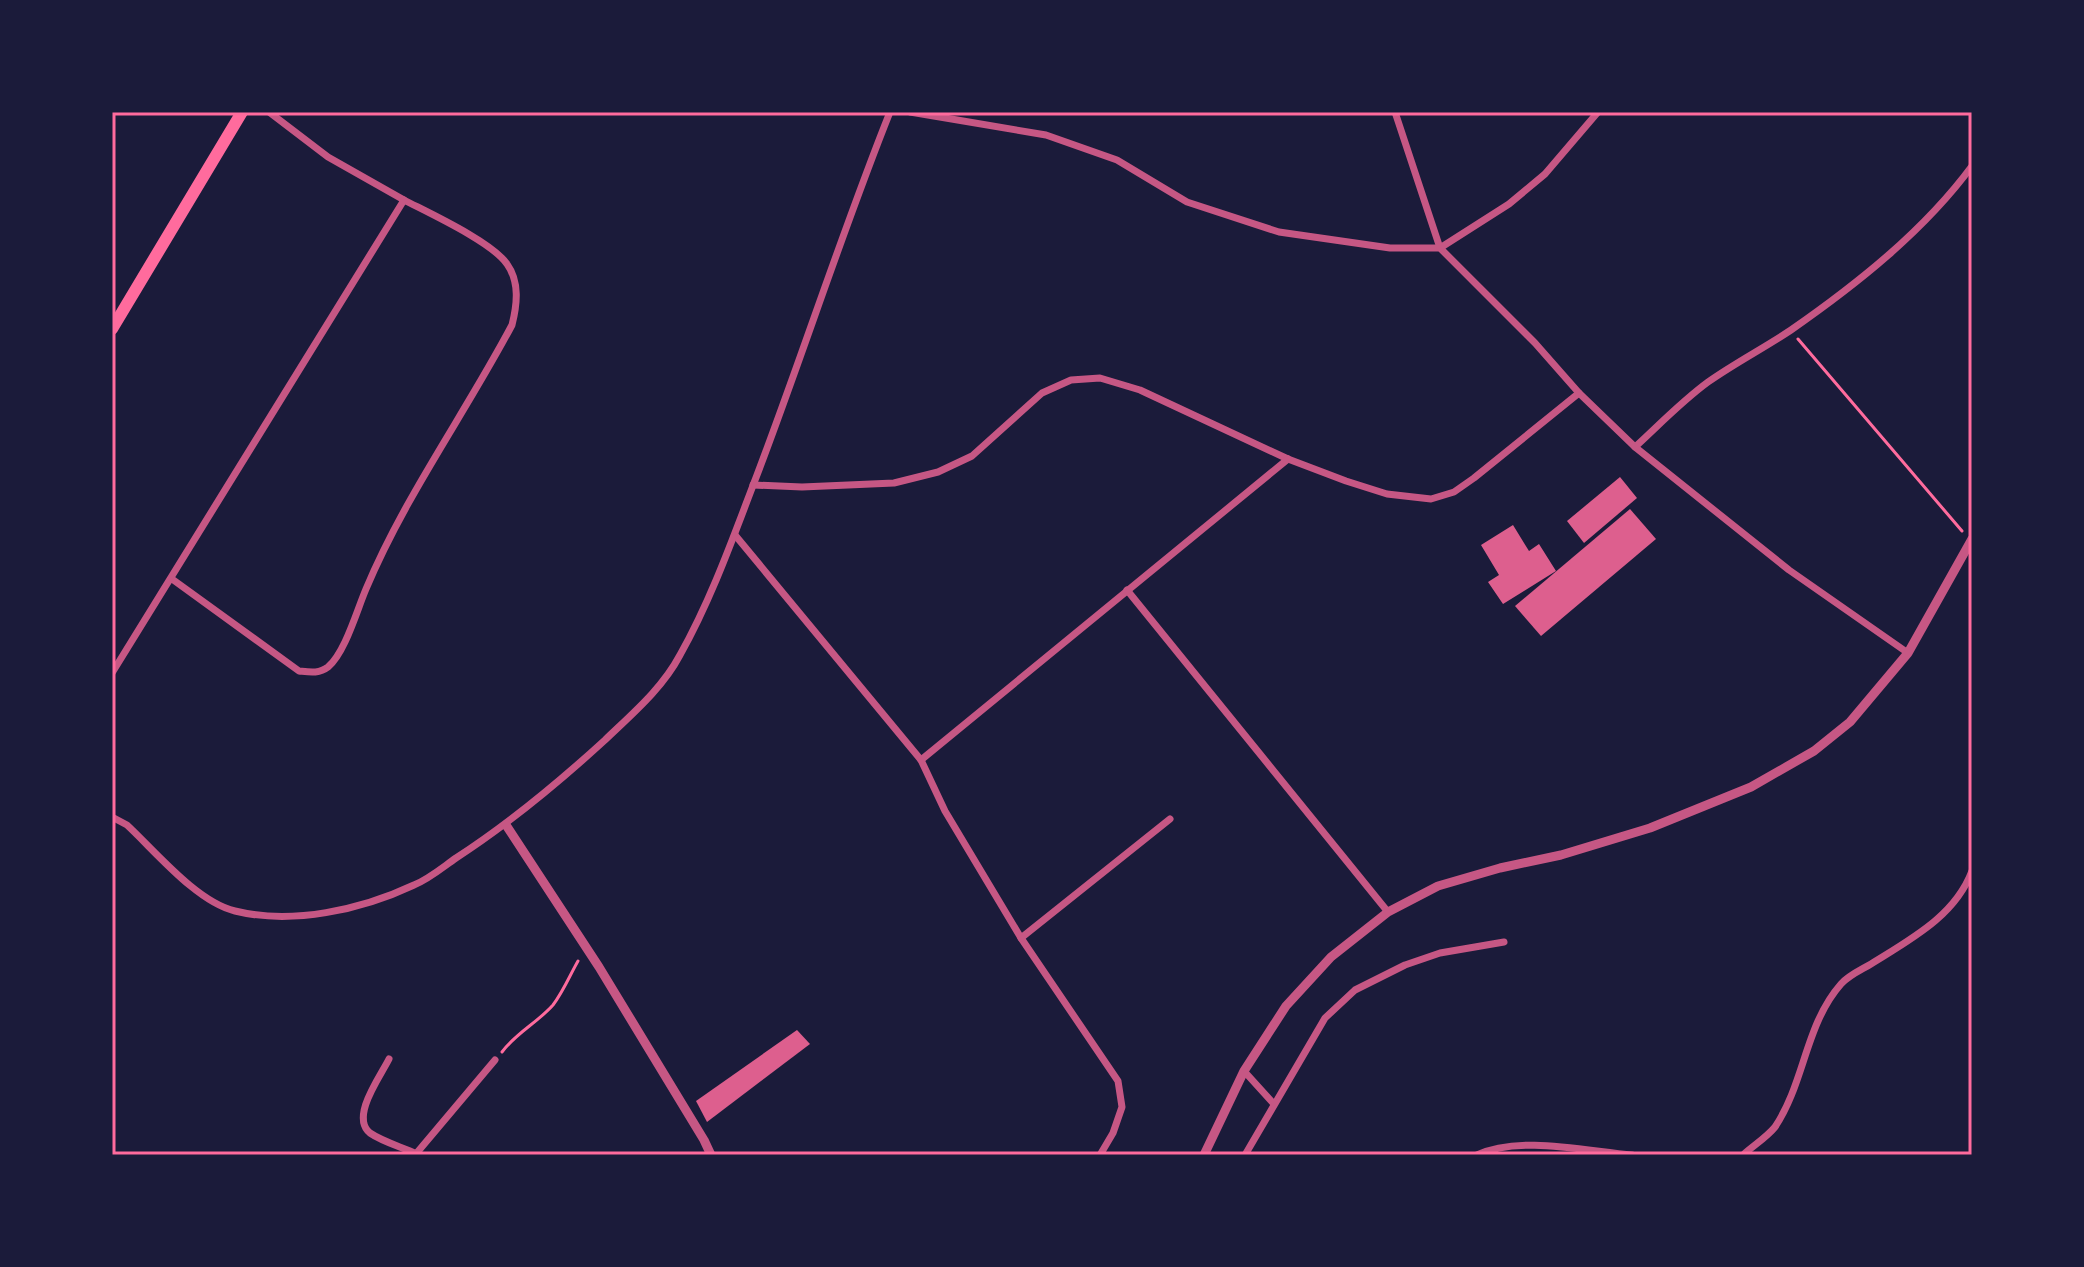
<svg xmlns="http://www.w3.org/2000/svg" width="2084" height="1267" font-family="'DejaVu Sans',sans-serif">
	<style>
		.building { fill: #dd5f8e }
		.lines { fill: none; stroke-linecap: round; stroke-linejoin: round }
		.path { stroke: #ff6b9d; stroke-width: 3 }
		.minor { stroke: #c65784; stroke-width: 7 }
		.tertiary { stroke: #c65784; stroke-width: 9 }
		.trunk { stroke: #ff6b9d; stroke-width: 12 }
		.neatline { fill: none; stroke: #ff6b9d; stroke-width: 3 }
	</style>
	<rect width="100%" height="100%" fill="#1b1b3a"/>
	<g class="building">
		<path d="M 1620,477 L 1637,498 L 1584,543 L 1567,521 Z"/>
		<path d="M 1630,509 L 1656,539 L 1541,636 L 1515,606 Z"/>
		<path d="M 1513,525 L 1529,551 L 1539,544 L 1556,571 L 1503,604 L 1488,582 L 1499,575 L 1481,545 Z"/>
		<path d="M 797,1030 L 810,1044 L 707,1122 L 696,1101 Z"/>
	</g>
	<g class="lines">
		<g class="path">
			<path d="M 1798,339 L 1962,531"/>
			<path d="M 502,1052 C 516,1033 537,1023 553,1005 C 563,992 570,975 578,961"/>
		</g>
		<g class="minor">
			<path d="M 269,112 L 328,157 L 404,200"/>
			<path d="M 910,112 L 1046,135 L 1117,160 L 1187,202 L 1279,232 L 1390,248 L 1440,248 L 1535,343 L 1579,393 L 1635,447 L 1789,570 L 1908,653"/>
			<path d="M 1395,112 L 1440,248 L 1509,204 L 1545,174 L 1598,112"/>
			<path d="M 1635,447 C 1659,425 1682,401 1708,382 C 1735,363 1764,348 1791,330 C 1857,284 1924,231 1972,166"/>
			<path d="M 753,485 L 802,487 L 894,483 L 938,472 L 972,456 L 1042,393 L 1071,380 L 1100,378 L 1140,390 L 1288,459 L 1346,481 L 1387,494 L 1431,499 L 1454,492 L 1474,478 L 1579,393"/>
			<path d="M 735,535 L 921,760 L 945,811 L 1021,938 L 1118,1081 L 1122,1107 L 1113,1133 L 1100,1155"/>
			<path d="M 1127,590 L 1388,912"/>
			<path d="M 112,673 L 404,200 C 429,213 492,242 507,264 C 520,282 517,305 512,325 C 465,414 405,496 366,589 C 357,610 345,653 328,667 C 319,674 309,672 299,671 L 172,579"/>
			<path d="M 921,760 L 1288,459"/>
			<path d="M 112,817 L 127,825 C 156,852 197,902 235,911 C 292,925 361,910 414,885 C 429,879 443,867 456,858 C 510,823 558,783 605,740 C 632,714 662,689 680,655 C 712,598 734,535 757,475 C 803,354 842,232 890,112"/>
			<path d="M 1021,938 L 1170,819"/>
			<path d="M 389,1059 C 380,1077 350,1117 370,1133 C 383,1142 402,1147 417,1154"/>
			<path d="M 1244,1071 L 1273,1103"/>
			<path d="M 415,1155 L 495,1060"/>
			<path d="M 1245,1155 L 1325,1018 L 1355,990 L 1405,965 L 1440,953 L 1504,942"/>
			<path d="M 1477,1155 C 1519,1135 1586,1151 1632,1155"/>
			<path d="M 1743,1155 C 1753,1146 1767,1137 1775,1127 C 1805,1082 1805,1025 1841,984 C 1849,975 1861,970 1871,964 C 1911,939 1955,916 1972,871"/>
		</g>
		<g class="tertiary">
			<path d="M 506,825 L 599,967 L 704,1140 L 711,1155"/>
			<path d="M 1204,1155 L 1244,1071 L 1286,1006 L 1331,957 L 1388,912 L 1438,886 L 1500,868 L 1561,855 L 1650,828 L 1751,787 L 1814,751 L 1850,722 L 1908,653 L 1972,539"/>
		</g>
		<path class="trunk" d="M 112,329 L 242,112"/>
	</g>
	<rect width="2084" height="1267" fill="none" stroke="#1b1b3a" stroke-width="228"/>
	<rect x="114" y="114" width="1856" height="1039" class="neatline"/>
</svg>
